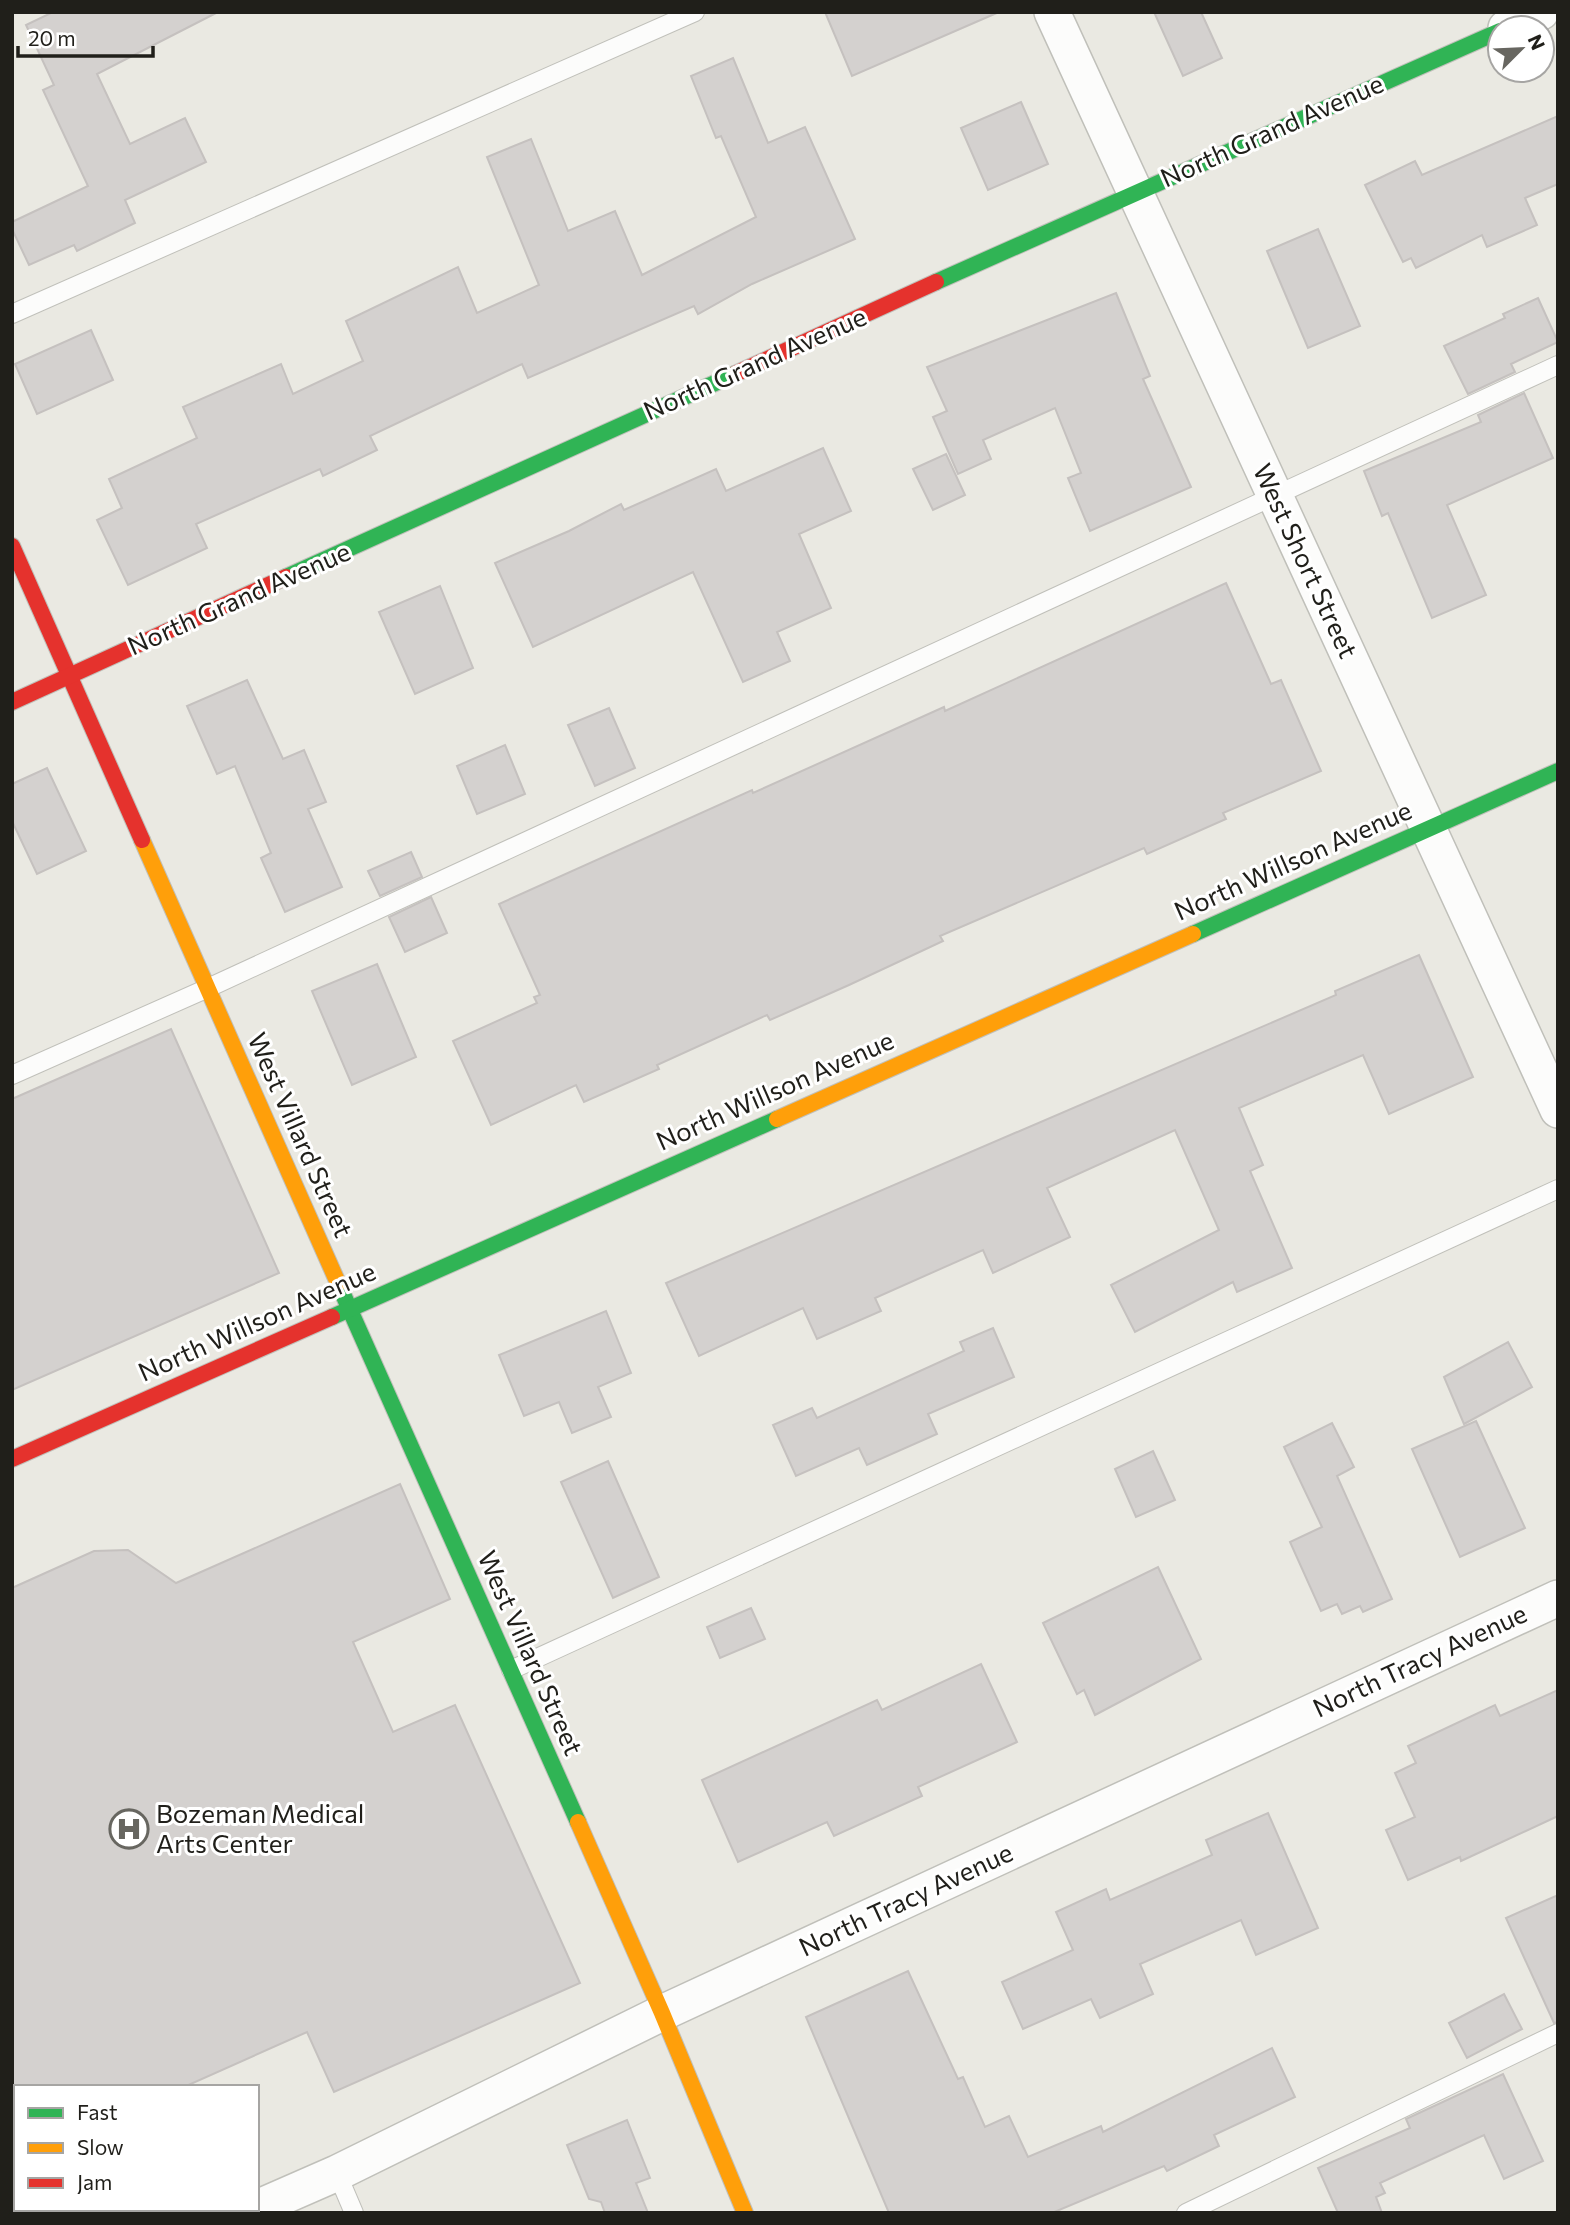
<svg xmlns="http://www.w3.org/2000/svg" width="1570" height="2225" font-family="Commissioner,sans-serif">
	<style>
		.building { fill: #d4d1cf; stroke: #c5c1bf; stroke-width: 2 }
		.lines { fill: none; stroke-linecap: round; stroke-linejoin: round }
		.lane-casing { stroke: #c0c0ba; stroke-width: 20 }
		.street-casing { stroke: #c0c0ba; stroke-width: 38 }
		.fast-casing { stroke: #c0c0ba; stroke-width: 18 }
		.slow-casing { stroke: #c0c0ba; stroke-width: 18 }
		.jam-casing { stroke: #c0c0ba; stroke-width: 18 }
		.lane { stroke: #fcfcfb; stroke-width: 18 }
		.street { stroke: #fcfcfb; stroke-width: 35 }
		.fast { stroke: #30b455; stroke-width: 16 }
		.slow { stroke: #ff9f0a; stroke-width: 16 }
		.jam { stroke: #e5322d; stroke-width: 16 }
		.labels { text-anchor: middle; stroke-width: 6; stroke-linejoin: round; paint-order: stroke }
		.street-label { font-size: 26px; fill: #201f1a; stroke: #fff }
		.poi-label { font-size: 26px; fill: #201f1a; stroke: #fff; text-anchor: start }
	</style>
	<rect width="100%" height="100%" fill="#eae9e2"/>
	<g class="building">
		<path d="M 53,12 L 218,12 L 97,74 L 130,144 L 185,118 L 206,162 L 125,200 L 135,223 L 77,251 L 74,245 L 29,265 L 12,229 L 12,222 L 88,186 L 43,90 L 54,85 L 26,25 Z"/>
		<path d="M 825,12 L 999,12 L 852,76 Z"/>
		<path d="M 1154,12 L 1201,12 L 1222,58 L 1183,76 Z"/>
		<path d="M 733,58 L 768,143 L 805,127 L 855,239 L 752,284 L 698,314 L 694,306 L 528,378 L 522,364 L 370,436 L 377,450 L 323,476 L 320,469 L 196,524 L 207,548 L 128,585 L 97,520 L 122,508 L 109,479 L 197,438 L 183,407 L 281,364 L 293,394 L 363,361 L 346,321 L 458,267 L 477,313 L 539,285 L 487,157 L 531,139 L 568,231 L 615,211 L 642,275 L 756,217 L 721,136 L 716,138 L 691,76 Z"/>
		<path d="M 1021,102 L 1048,164 L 988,190 L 961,128 Z"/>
		<path d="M 1558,116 L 1558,184 L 1525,198 L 1537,225 L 1487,247 L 1482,235 L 1416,268 L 1411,258 L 1403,262 L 1365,185 L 1415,161 L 1422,175 Z"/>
		<path d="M 1318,229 L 1360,326 L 1308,348 L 1267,251 Z"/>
		<path d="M 1116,293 L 1150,376 L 1143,379 L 1191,487 L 1090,531 L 1068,478 L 1081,473 L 1055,408 L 983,440 L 991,459 L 958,474 L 933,417 L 947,411 L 927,367 Z"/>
		<path d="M 1538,298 L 1558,342 L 1511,364 L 1515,372 L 1468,394 L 1444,346 L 1505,318 L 1503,314 Z"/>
		<path d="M 91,330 L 113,380 L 37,414 L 15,364 Z"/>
		<path d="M 1524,393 L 1553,458 L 1447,505 L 1486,595 L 1432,618 L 1388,513 L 1382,516 L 1364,471 L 1481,422 L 1478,415 Z"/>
		<path d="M 823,448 L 851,511 L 799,534 L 831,608 L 777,632 L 790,661 L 743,682 L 693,572 L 533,647 L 495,563 L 569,531 L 621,504 L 624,510 L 716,469 L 726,491 Z"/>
		<path d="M 946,454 L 965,495 L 933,510 L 913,469 Z"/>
		<path d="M 1226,583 L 1271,684 L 1281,680 L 1321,771 L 1223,813 L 1226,819 L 1147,854 L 1144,848 L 940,936 L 943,941 L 849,985 L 770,1020 L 767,1015 L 657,1065 L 659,1069 L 584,1102 L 576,1085 L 491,1125 L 453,1041 L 537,1003 L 534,997 L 540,995 L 499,904 L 752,790 L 753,793 L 944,707 L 945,711 Z"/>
		<path d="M 440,586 L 473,668 L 415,694 L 379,612 Z"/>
		<path d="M 247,680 L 283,759 L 304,750 L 326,802 L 308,809 L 342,887 L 285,912 L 261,858 L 271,853 L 235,766 L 217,774 L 187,706 Z"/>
		<path d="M 609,708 L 635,768 L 595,786 L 568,725 Z"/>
		<path d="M 505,745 L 525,794 L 477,814 L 457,766 Z"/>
		<path d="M 47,768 L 86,851 L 37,874 L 12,821 L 12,784 Z"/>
		<path d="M 411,852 L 422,877 L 380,896 L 368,871 Z"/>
		<path d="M 431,897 L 447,933 L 405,952 L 389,917 Z"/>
		<path d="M 1419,955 L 1473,1077 L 1389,1114 L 1363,1055 L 1239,1108 L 1263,1165 L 1250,1171 L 1292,1268 L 1237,1292 L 1233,1282 L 1135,1332 L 1111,1285 L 1219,1230 L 1175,1130 L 1047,1188 L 1070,1237 L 993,1273 L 983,1250 L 875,1298 L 881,1311 L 817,1339 L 803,1308 L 699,1356 L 666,1283 L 1336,995 L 1335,991 Z"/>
		<path d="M 377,964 L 416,1057 L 352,1085 L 312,991 Z"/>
		<path d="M 171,1029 L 279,1273 L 12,1390 L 12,1099 Z"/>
		<path d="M 606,1311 L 631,1373 L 598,1387 L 611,1417 L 572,1433 L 559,1402 L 524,1416 L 499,1355 Z"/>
		<path d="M 993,1328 L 1014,1377 L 928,1414 L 937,1434 L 867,1465 L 859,1448 L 796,1476 L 773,1425 L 812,1408 L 817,1418 L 964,1351 L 960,1342 Z"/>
		<path d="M 1508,1342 L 1532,1387 L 1464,1424 L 1444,1377 Z"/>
		<path d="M 1476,1421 L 1525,1528 L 1460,1557 L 1412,1449 Z"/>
		<path d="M 1332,1423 L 1354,1467 L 1337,1476 L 1392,1599 L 1363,1612 L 1360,1606 L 1342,1614 L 1337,1604 L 1321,1611 L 1290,1542 L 1322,1527 L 1284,1447 Z"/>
		<path d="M 1153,1451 L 1175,1500 L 1136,1517 L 1115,1469 Z"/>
		<path d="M 608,1461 L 659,1577 L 613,1598 L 561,1482 Z"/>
		<path d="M 400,1484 L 450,1599 L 353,1642 L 393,1732 L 455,1705 L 580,1983 L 334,2092 L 307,2032 L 184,2087 L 12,2087 L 12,1588 L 94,1551 L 128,1550 L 176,1583 Z"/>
		<path d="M 1158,1567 L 1201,1659 L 1095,1715 L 1084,1690 L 1077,1694 L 1043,1623 Z"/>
		<path d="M 751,1608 L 765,1639 L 720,1658 L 707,1627 Z"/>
		<path d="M 981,1664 L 1017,1742 L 918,1787 L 922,1796 L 834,1836 L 827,1822 L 738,1862 L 702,1780 L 877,1700 L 882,1710 Z"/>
		<path d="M 1558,1690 L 1558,1816 L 1461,1861 L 1460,1857 L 1408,1880 L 1386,1830 L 1415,1817 L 1395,1773 L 1416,1763 L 1408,1746 L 1495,1705 L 1500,1716 Z"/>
		<path d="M 1268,1813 L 1318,1928 L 1256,1955 L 1241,1920 L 1140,1964 L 1153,1994 L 1100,2018 L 1091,1999 L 1023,2029 L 1002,1982 L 1073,1950 L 1056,1912 L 1106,1889 L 1110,1900 L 1212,1855 L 1206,1840 Z"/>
		<path d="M 1558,1895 L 1558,2022 L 1554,2023 L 1506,1918 Z"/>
		<path d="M 908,1971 L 958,2079 L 963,2077 L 985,2127 L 1009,2116 L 1028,2157 L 1101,2126 L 1103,2132 L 1272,2048 L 1295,2097 L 1214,2135 L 1219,2146 L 1167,2171 L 1164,2166 L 1052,2213 L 889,2213 L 806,2017 Z"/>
		<path d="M 1504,1994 L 1522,2029 L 1467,2058 L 1449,2023 Z"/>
		<path d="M 1503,2074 L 1543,2161 L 1504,2179 L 1484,2135 L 1380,2183 L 1385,2193 L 1376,2197 L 1382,2213 L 1338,2213 L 1318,2168 L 1410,2128 L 1406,2119 Z"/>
		<path d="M 627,2120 L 650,2178 L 636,2183 L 648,2213 L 605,2213 L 601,2202 L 589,2199 L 567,2145 Z"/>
	</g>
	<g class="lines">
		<g class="lane-casing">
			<g id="lane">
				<path d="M 12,314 L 695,12"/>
				<path d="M 12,1075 L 208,988 L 1558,365"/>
				<path d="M 511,1670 L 1558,1189"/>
				<path d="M 337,2173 L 354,2213"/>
				<path d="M 1186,2213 L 1558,2033"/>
			</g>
		</g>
		<g class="street-casing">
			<g id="street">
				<path d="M 1052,12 L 1558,1110"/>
				<path d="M 1506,28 L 1541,12"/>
				<path d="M 257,2208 L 337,2173 L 662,2013 L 1558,1598"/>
			</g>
		</g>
		<g class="fast-casing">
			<g id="fast">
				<path d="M 936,282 L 1500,31"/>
				<path d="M 286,577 L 735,374"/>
				<path d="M 1193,934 L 1558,771"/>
				<path d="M 338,1283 L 578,1822"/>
				<path d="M 332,1317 L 777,1119"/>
			</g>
		</g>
		<g class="slow-casing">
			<g id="slow">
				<path d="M 142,840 L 338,1283"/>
				<path d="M 777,1119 L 1193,934"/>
				<path d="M 578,1822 L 662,2013 L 745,2213"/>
			</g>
		</g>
		<g class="jam-casing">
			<g id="jam">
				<path d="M 735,374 L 936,282"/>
				<path d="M 12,546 L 142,840"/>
				<path d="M 12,702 L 286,577"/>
				<path d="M 12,1459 L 332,1317"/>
			</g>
		</g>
		<use href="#lane" class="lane"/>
		<use href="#street" class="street"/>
		<use href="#fast" class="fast"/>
		<use href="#slow" class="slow"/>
		<use href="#jam" class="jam"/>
	</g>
	<defs>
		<g id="hospital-ring" transform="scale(2.0125)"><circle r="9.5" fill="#fff" stroke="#676660" stroke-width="1.5"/><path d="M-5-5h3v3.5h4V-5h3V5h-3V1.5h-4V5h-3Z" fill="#676660"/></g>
	</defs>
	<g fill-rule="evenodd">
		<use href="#hospital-ring" x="129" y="1829"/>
	</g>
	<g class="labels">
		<g class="street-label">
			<text transform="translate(1272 131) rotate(-24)" y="9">North Grand Avenue</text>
			<text transform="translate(755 364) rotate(-24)" y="9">North Grand Avenue</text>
			<text transform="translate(1305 561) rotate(65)" y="9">West Short Street</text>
			<text transform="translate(239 599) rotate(-24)" y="9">North Grand Avenue</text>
			<text transform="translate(1293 861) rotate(-24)" y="9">North Willson Avenue</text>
			<text transform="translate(775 1091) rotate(-24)" y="9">North Willson Avenue</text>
			<text transform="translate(300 1135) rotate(66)" y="9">West Villard Street</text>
			<text transform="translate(257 1322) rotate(-24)" y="9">North Willson Avenue</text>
			<text transform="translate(530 1653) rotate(66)" y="9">West Villard Street</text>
			<text transform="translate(1420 1661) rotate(-25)" y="9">North Tracy Avenue</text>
			<text transform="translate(906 1900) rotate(-25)" y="9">North Tracy Avenue</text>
		</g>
		<g class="poi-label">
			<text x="156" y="1823">Bozeman Medical<tspan x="156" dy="30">Arts Center</tspan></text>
		</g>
	</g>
	<rect width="1570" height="2225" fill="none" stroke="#201f1a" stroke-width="28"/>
	<rect x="14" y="2085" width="245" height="126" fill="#ffffff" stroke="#a6a5a3" stroke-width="2"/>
	<rect x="28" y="2108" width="35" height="10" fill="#30b455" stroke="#a6a5a3" stroke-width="2"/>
	<text x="77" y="2120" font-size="21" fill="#201f1a">Fast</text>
	<rect x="28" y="2143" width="35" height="10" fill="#ff9f0a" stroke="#a6a5a3" stroke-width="2"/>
	<text x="77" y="2155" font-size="21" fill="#201f1a">Slow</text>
	<rect x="28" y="2178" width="35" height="10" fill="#e5322d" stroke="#a6a5a3" stroke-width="2"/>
	<text x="77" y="2190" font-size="21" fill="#201f1a">Jam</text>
	<g transform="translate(1521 49) rotate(66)"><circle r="33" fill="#ffffff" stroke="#a6a5a3" stroke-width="2"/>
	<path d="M0-5L12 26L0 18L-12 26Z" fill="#676660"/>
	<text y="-10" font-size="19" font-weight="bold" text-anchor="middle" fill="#201f1a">N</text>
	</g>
	<path d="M18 46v10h135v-10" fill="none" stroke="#201f1a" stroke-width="3.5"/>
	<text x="28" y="46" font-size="21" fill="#201f1a" stroke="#ffffff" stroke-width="5" paint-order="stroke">20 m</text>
</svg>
